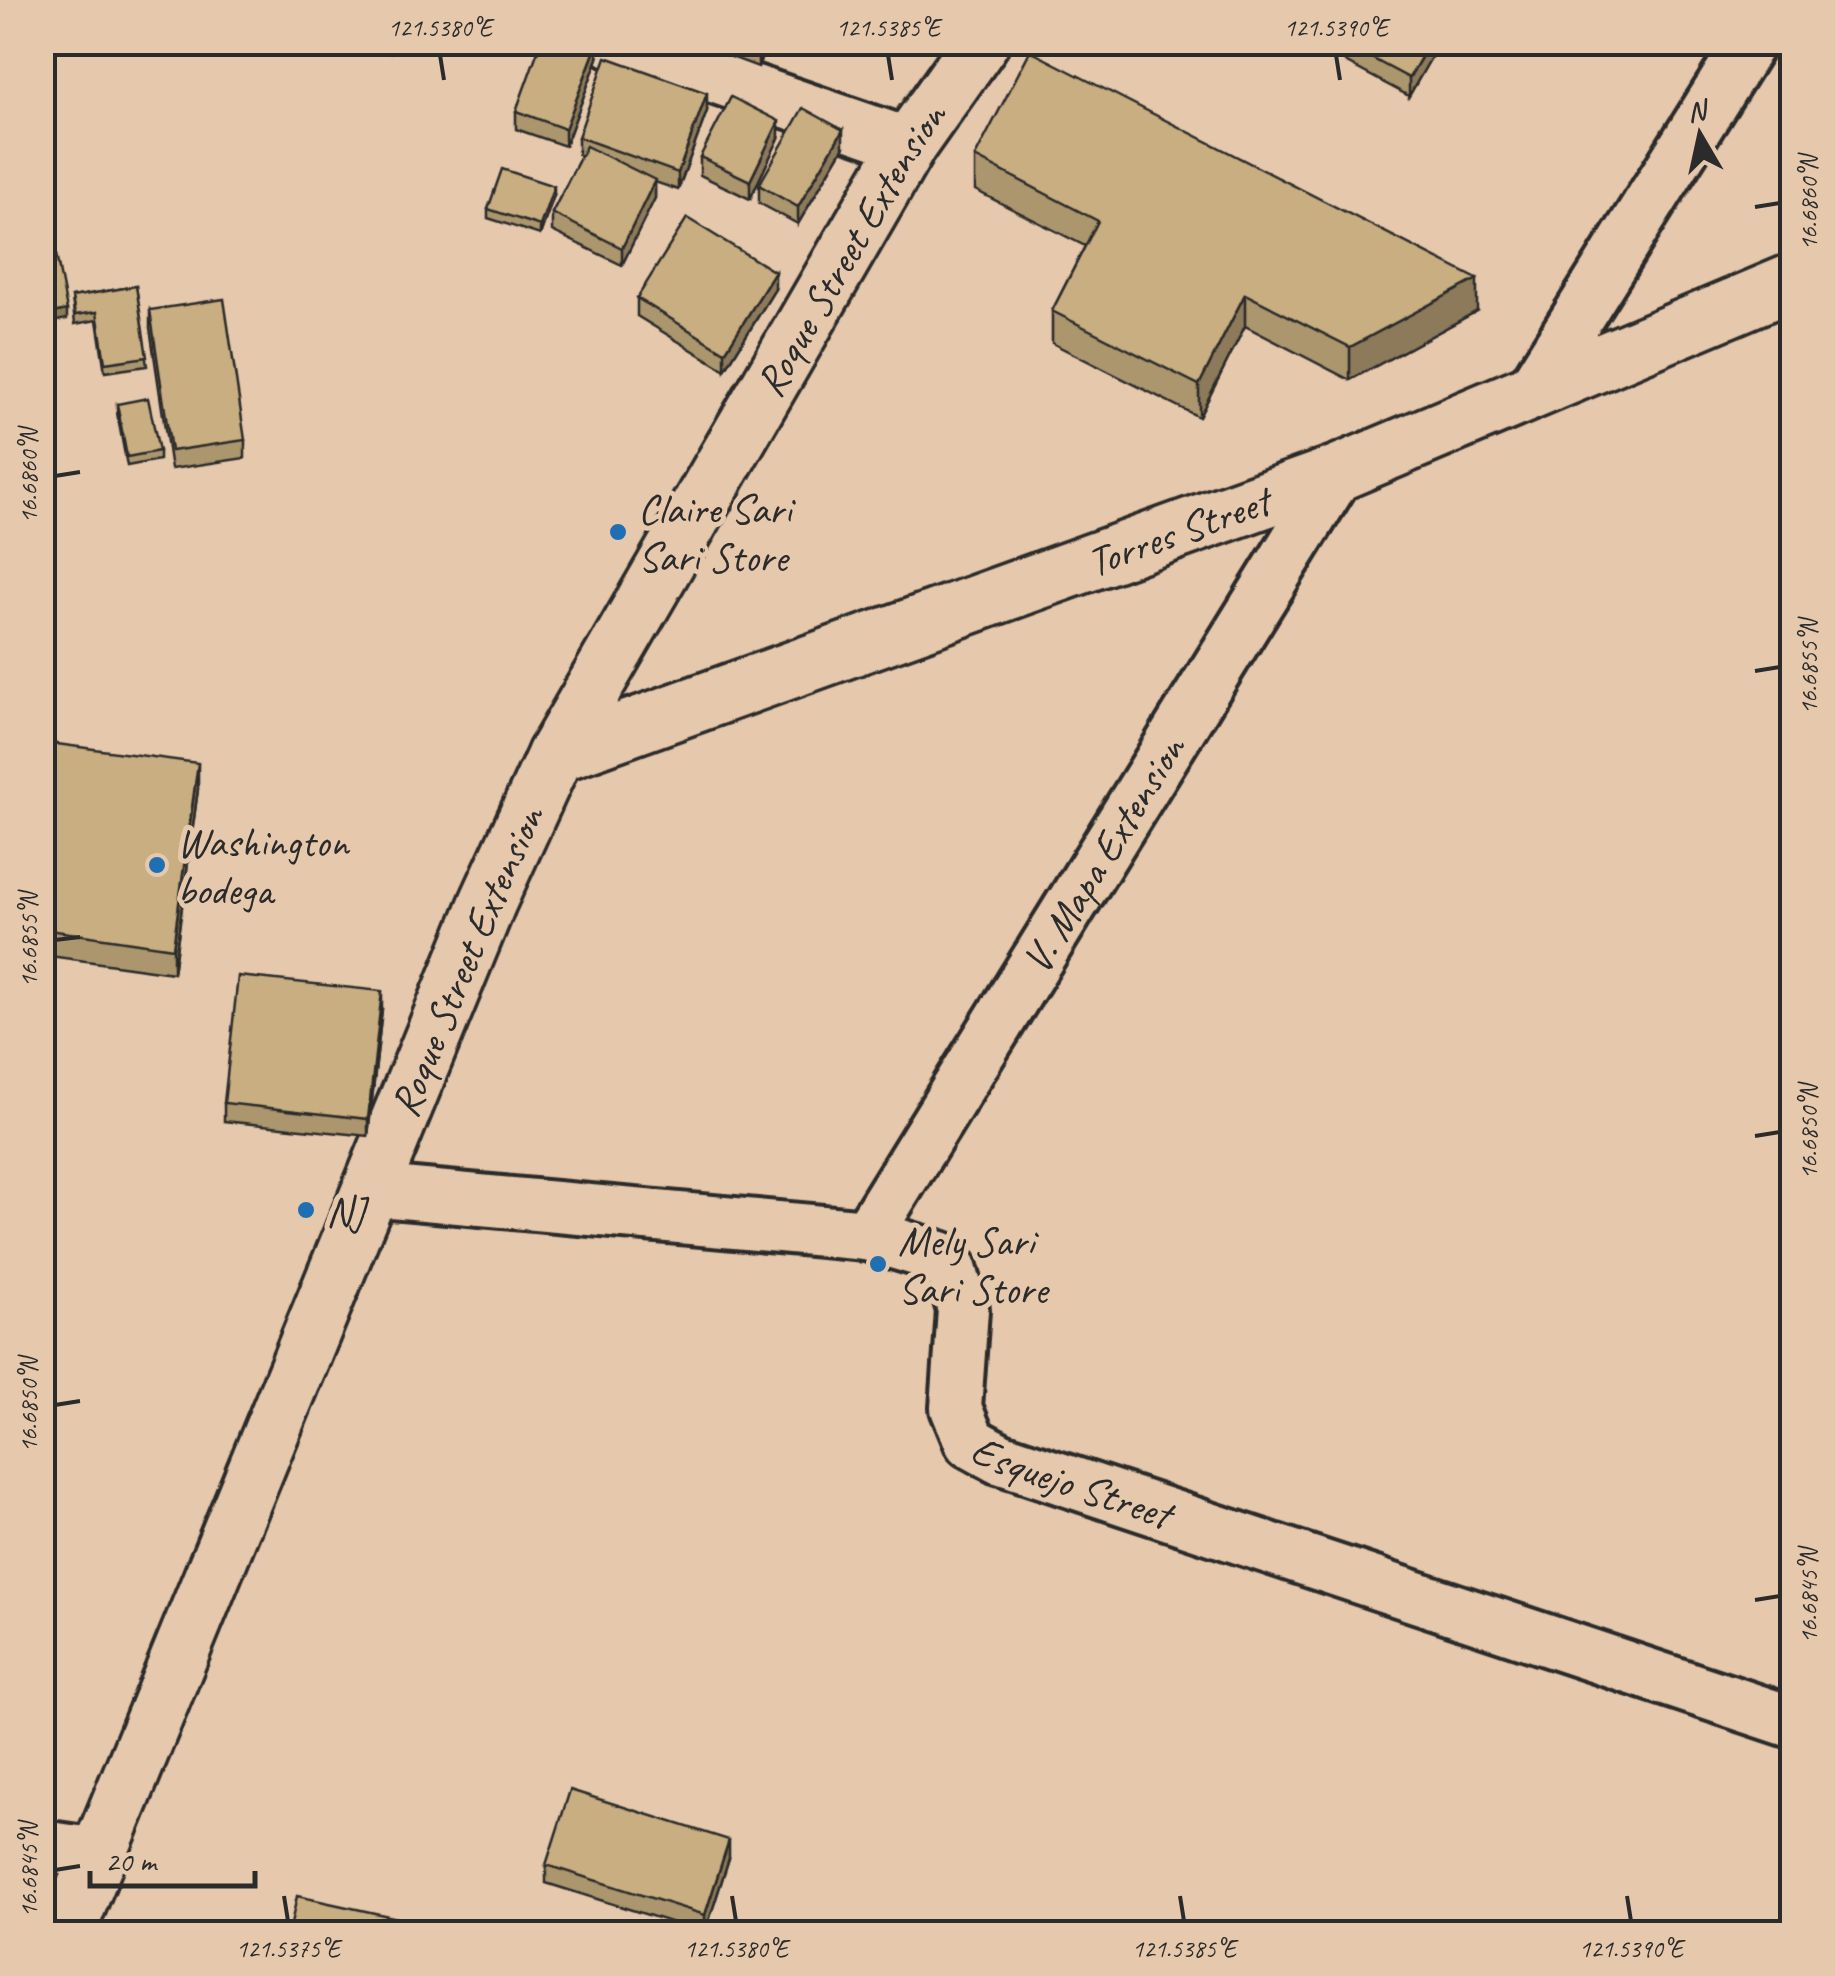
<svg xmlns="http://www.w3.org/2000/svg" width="1835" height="1976" font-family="Caveat,sans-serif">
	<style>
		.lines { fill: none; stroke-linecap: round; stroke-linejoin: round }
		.street-casing { stroke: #2b2b2b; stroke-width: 58 }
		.secondary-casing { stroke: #2b2b2b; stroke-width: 62 }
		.street { stroke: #e6c9ad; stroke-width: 50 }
		.secondary { stroke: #e6c9ad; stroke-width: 55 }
		.wall { fill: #ac966e; stroke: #2b2b2b; stroke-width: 2.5 }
		.shaded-wall { fill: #8c7a5a; stroke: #2b2b2b; stroke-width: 2.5 }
		.building { fill: #c8ae80; stroke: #2b2b2b; stroke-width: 2.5 }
		.ticks { fill: none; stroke: #2b2b2b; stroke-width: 4 }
		.poi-dot { fill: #1f6fb2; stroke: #e6c9ad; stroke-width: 4 }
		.labels { text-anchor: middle; stroke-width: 10; stroke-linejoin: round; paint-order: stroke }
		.street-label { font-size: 42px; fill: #2b2b2b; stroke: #e6c9ad }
		.poi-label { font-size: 42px; fill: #2b2b2b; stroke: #e6c9ad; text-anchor: start }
		.neatline { fill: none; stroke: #2b2b2b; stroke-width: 4 }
		.ticks-label { font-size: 25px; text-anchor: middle; fill: #2b2b2b }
	</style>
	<rect width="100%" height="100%" fill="#e6c9ad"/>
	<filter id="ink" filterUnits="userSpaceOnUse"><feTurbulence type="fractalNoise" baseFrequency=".01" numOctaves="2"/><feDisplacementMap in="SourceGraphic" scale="20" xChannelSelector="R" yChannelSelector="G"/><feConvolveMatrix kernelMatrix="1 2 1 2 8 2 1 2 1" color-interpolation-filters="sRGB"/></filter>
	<g filter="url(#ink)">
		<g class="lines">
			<g class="street-casing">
				<g id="street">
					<path d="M 612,42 L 909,144"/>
					<path d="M 1532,390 L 1750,42"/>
					<path id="s1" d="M 369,1190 L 867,1235 L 940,1257 L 951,1268 L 963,1310 L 956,1408 L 970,1442 L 999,1458 L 1792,1722"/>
					<path id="s2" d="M 867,1235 L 1338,473"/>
					<path d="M 42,1846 L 98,1854"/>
				</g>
			</g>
			<g class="secondary-casing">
				<g id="secondary">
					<path id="s3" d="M 555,755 L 1338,473 L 1792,282"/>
					<path id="s4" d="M 66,1934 L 488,902 L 555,755 L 909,144 L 981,42"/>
				</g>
			</g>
			<use href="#street" class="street"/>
			<use href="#secondary" class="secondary"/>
		</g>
		<g class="wall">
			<path d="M 363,42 L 394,42 L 390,53 Z"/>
			<path d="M 691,42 L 767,42 L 758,67 Z"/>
			<path d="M 1282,42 L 1307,42 L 1299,54 Z"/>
			<path d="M 1433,42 L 1433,54 L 1409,96 L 1345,62 L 1345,44 Z"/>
			<path d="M 598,58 L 565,146 L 516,129 L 516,111 Z"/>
			<path d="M 707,111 L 678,190 L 655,182 L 655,198 L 622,265 L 552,231 L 552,213 L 581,156 L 578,154 L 578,137 Z"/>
			<path d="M 779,138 L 750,199 L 700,175 L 700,157 Z"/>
			<path d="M 843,148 L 798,224 L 759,203 L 759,185 Z"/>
			<path d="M 975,157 L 1477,311 L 1350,380 L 1245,326 L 1199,417 L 1052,343 L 1052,311 L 1085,246 L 975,190 Z"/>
			<path d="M 554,195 L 540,235 L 488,218 L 488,209 Z"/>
			<path d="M 136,286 L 147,366 L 105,372 L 97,320 L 75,324 L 72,297 Z"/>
			<path d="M 775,289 L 725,370 L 637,316 L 637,298 Z"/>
			<path d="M 150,310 L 245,440 L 245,458 L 171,469 L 150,328 Z"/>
			<path d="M 117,404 L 159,451 L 159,460 L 127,466 L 117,413 Z"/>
			<path d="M 42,742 L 198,789 L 173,973 L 42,955 Z"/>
			<path d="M 382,1009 L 368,1136 L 224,1121 L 224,1103 Z"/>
			<path d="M 729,1858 L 705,1933 L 546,1883 L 546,1865 Z"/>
		</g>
		<g class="shaded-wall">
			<path d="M 598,42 L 598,58 L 565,146 L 565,129 Z"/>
			<path d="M 761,42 L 767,42 L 758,67 L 758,50 Z"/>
			<path d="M 1301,42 L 1307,42 L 1299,54 L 1299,45 Z"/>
			<path d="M 1430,42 L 1433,42 L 1433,54 L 1409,96 L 1409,78 Z"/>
			<path d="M 707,93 L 707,111 L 678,190 L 678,173 Z"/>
			<path d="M 779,121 L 779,138 L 750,199 L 750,181 Z"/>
			<path d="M 843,130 L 843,148 L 798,224 L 798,207 Z"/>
			<path d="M 655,180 L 655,198 L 622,265 L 622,248 Z"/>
			<path d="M 554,186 L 554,195 L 540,235 L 540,226 Z"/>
			<path d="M 775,272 L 775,289 L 725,370 L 725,352 Z"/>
			<path d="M 1477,279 L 1477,311 L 1350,380 L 1350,347 Z"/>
			<path d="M 1245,294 L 1245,326 L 1199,417 L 1199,385 Z"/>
			<path d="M 67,310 L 67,319 L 42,324 L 42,315 Z"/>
			<path d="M 198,763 L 198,789 L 173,973 L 173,948 Z"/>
			<path d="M 382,991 L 382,1009 L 368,1136 L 368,1119 Z"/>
			<path d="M 729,1840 L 729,1858 L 705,1933 L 705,1915 Z"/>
		</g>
		<g class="building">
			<path d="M 541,42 L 598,42 L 565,129 L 516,111 Z"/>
			<path d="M 739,42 L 761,42 L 758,50 Z"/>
			<path d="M 1346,42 L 1430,42 L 1409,78 L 1345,44 Z"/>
			<path d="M 1030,51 L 1477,279 L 1350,347 L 1245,294 L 1199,385 L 1052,311 L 1098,221 L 975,157 Z"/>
			<path d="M 606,57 L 707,93 L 678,173 L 578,137 Z"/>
			<path d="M 731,97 L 779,121 L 750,181 L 700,157 Z"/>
			<path d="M 803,108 L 843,130 L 798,207 L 759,185 Z"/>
			<path d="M 586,146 L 655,180 L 622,248 L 552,213 Z"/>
			<path d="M 502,169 L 554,186 L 540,226 L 488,209 Z"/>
			<path d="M 687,218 L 775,272 L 725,352 L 637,298 Z"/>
			<path d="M 53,239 L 67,310 L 42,315 L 42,241 Z"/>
			<path d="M 136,286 L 147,357 L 105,363 L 97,312 L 75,315 L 72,297 Z"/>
			<path d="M 224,299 L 245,440 L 171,451 L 150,310 Z"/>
			<path d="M 148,398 L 159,451 L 127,457 L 117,404 Z"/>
			<path d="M 42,742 L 198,763 L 173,948 L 42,929 Z"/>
			<path d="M 238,976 L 382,991 L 368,1119 L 224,1103 Z"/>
			<path d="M 570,1790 L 729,1840 L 705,1915 L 546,1865 Z"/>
			<path d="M 297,1896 L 439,1927 L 437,1934 L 289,1934 Z"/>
		</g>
	</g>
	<path class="ticks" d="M 440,55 L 444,80M 888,55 L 892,80M 1336,55 L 1340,80M 1755,207 L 1780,203M 55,476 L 80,472M 1755,671 L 1780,667M 55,940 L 80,937M 1755,1136 L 1780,1132M 55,1405 L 80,1401M 1755,1600 L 1780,1596M 55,1870 L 80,1866M 284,1896 L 288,1921M 732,1896 L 736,1921M 1180,1896 L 1184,1921M 1627,1896 L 1631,1921"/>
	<g class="poi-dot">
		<circle cx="618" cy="532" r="10"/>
		<circle cx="157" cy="865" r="10"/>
		<circle cx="306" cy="1210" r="10"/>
		<circle cx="878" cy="1264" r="10"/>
	</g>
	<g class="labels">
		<g class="street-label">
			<text dy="15" stroke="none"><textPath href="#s4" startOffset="1862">Roque Street Extension</textPath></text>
			<text dy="15" stroke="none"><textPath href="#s3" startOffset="662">Torres Street</textPath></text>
			<text dy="15" stroke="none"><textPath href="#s2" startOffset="448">V. Mapa Extension</textPath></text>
			<text dy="15" stroke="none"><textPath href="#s4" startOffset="1052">Roque Street Extension</textPath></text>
			<text dy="15" stroke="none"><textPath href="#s1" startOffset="880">Esquejo Street</textPath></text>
		</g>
		<g class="poi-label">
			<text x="638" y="523">Claire Sari<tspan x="638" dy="48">Sari Store</tspan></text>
			<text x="177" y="856">Washington<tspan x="177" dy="48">bodega</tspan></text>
			<text x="326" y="1225">NJ</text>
			<text x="898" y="1255">Mely Sari<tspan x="898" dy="48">Sari Store</tspan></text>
		</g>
	</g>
	<rect width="1835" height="1976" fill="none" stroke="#e6c9ad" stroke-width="110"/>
	<g transform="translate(1700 135) rotate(351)" stroke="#e6c9ad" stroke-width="8" paint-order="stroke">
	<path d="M0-8L18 38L0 25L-18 38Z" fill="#2b2b2b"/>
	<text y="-15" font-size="28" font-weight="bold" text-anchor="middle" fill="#2b2b2b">N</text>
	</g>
	<path d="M90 1871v15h165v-15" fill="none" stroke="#2b2b2b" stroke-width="5"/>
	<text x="105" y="1871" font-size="30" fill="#2b2b2b" stroke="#e6c9ad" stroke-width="8" paint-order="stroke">20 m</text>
	<rect x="55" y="55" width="1725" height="1866" class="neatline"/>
	<g class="ticks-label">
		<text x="440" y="36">121.5380°E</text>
		<text x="888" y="36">121.5385°E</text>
		<text x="1336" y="36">121.5390°E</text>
		<text transform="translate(1808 203) rotate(-90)" y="9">16.6860°N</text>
		<text transform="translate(28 476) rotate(-90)" y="9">16.6860°N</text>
		<text transform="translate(1808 667) rotate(-90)" y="9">16.6855°N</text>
		<text transform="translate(28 940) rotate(-90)" y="9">16.6855°N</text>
		<text transform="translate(1808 1132) rotate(-90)" y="9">16.6850°N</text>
		<text transform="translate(28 1405) rotate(-90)" y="9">16.6850°N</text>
		<text transform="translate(1808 1596) rotate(-90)" y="9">16.6845°N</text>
		<text transform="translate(28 1870) rotate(-90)" y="9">16.6845°N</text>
		<text x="288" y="1957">121.5375°E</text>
		<text x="736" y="1957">121.5380°E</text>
		<text x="1184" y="1957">121.5385°E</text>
		<text x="1631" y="1957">121.5390°E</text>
	</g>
</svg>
